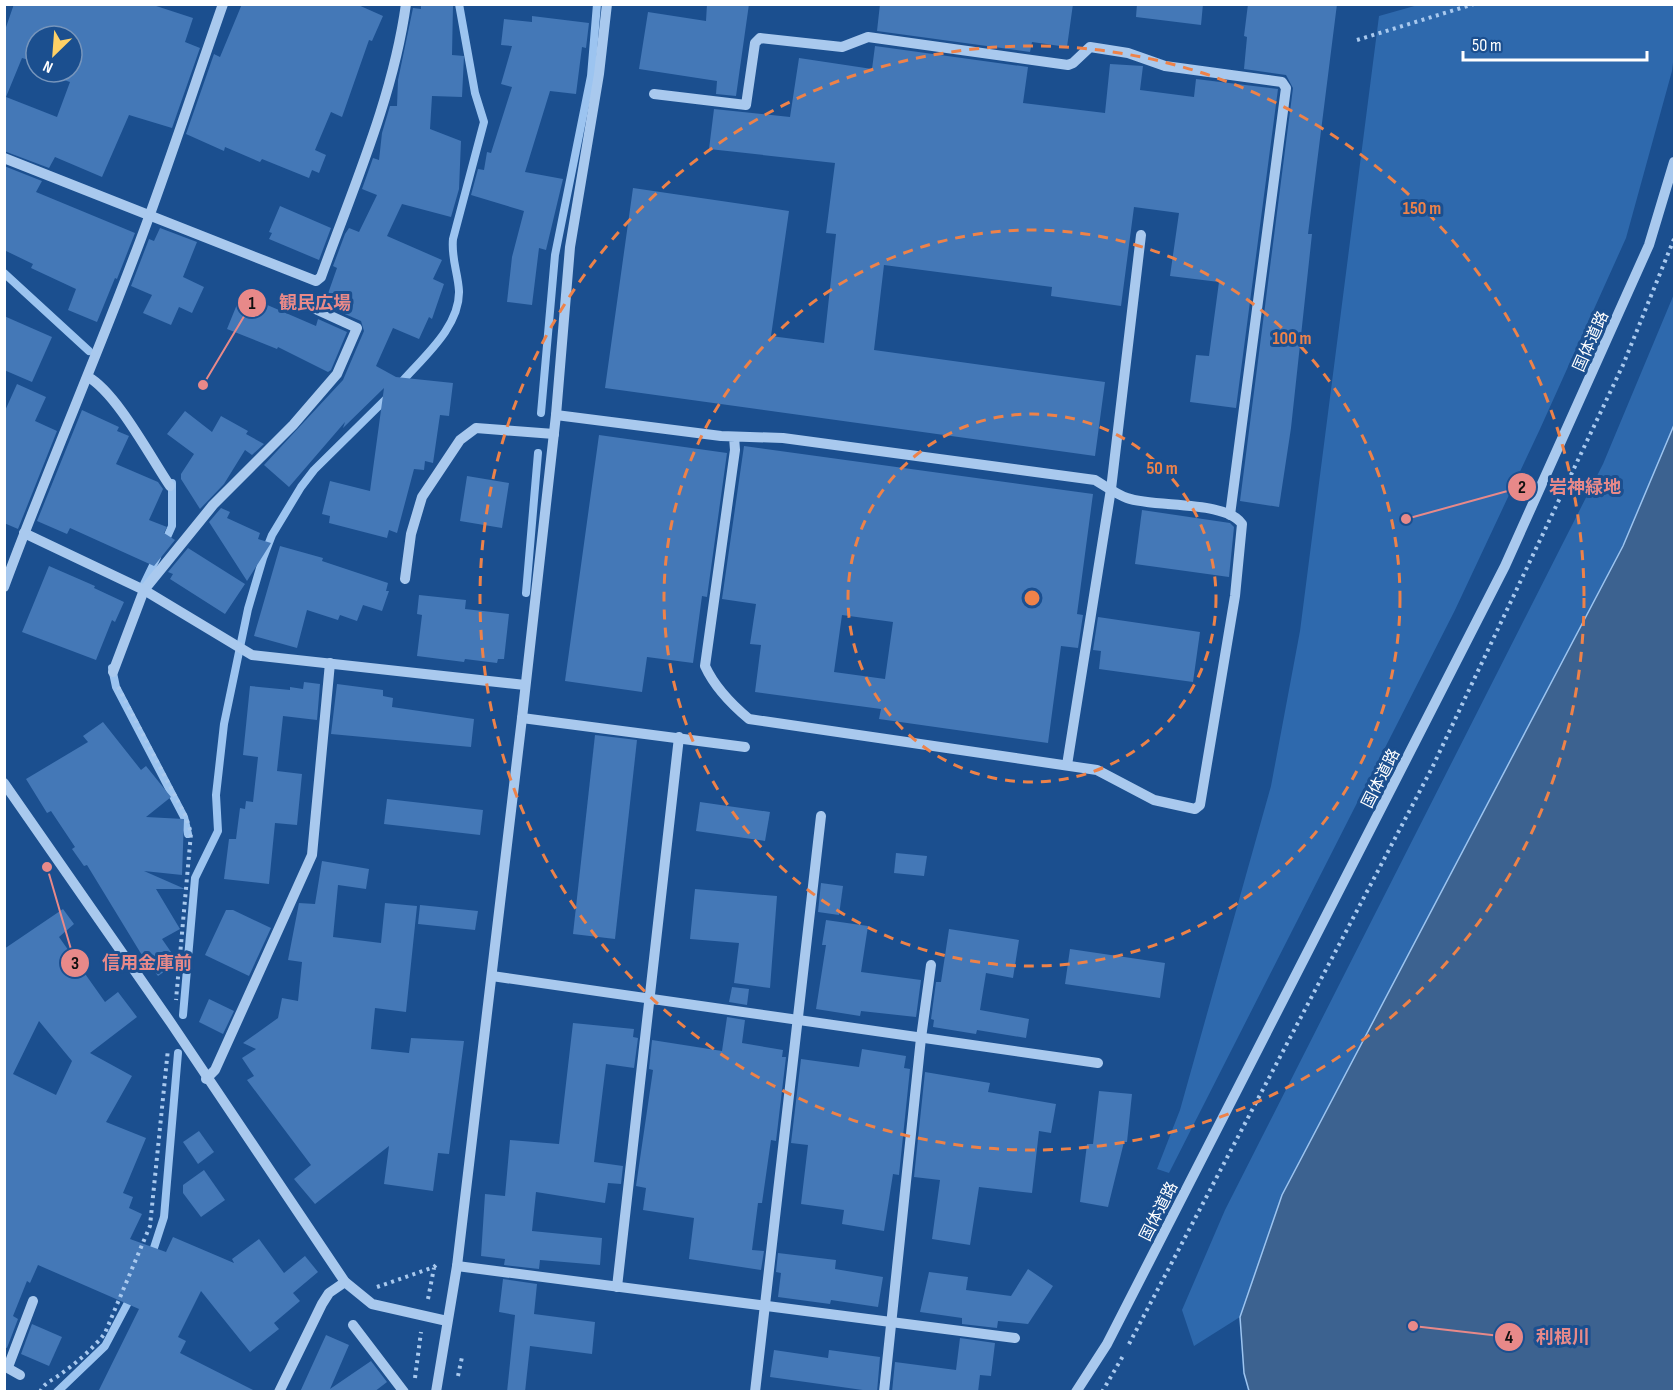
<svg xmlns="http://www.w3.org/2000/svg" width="1679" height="1396" font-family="'Sofia Sans Condensed','Noto Sans JP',sans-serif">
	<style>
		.green { fill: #2e69ad }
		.water { fill: #3c6290; stroke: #9cc4f0; stroke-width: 1.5 }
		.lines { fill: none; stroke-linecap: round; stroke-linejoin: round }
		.stream { stroke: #9cc4f0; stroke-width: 8 }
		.building { fill: #4478b7; fill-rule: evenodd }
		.path { stroke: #a9c9ee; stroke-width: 4; stroke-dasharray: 3 4.5; stroke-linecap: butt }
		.minor { stroke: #a9c9ee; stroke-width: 10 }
		.ring { fill: none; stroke: #ee8249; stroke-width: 3; stroke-dasharray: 10 8 }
		.labels { text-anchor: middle; stroke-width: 6; stroke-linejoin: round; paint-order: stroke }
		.street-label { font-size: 16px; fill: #fff; stroke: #1b4f8f }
		.centre { fill: #ee8249; stroke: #1b4f8f; stroke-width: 3 }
		.ring-label { font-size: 18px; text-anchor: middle; font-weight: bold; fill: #ee8249; stroke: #1b4f8f; stroke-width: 6; stroke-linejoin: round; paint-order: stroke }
		.leader { fill: none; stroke: #e88989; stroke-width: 2 }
		.callout-dot { fill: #e88989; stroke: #1b4f8f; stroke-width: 2 }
		.mark-label { font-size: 18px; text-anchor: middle; font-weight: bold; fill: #111 }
		.callout-label { font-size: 18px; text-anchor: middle; font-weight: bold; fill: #e88989; stroke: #1b4f8f; stroke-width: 6; stroke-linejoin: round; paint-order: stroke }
	</style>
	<rect width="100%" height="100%" fill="#1b4f8f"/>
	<g class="green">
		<path d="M 1418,5 L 1674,5 L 1674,54 L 1672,71 L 1626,238 L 1540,429 L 1455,610 L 1169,1173 L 1157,1169 L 1180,1110 L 1271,786 L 1300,631 L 1379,16 Z"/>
		<path d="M 1674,294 L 1674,425 L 1623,546 L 1282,1195 L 1240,1317 L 1194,1346 L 1182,1310 L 1225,1210 L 1603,464 Z"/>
	</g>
	<path class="water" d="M 1674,425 L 1674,1391 L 1249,1391 L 1244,1373 L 1240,1317 L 1282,1195 L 1623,546 Z"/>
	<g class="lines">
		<g class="stream">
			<path d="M 4,273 L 89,351"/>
			<path d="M 399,385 C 421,359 460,328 459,291 C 458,273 451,258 453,239 L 484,122 L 475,93 L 459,4"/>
			<path d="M 541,413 L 555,255 L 591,76 L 597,4"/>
			<path d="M 164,544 L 172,526 L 172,483"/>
			<path d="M 144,584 L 157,557"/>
			<path d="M 526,593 L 538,453"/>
			<path d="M 112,668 L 116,687 L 184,817 L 188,834"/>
			<path d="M 183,1015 L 195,878 L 218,831 L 216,795 L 224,724 L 248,609 L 263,558 L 272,535 L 301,487 L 314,470 L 389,396"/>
			<path d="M 151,1257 L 164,1217 L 178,1053"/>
			<path d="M 57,1392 L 105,1346 L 132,1295"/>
		</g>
	</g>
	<g class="building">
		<path d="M 14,4 L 150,4 L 193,18 L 185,42 L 200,48 L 172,128 L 129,115 L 102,177 L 55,157 L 49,168 L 4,151 L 4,33 ZM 36,36 L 72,36 L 72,72 L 56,72 L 55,77 L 70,82 L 57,117 L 6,97 L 22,58 L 36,62 Z"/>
		<path d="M 242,4 L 356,4 L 383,16 L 372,41 L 369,40 L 342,117 L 331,112 L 315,150 L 326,155 L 319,173 L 312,170 L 309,178 L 262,159 L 260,162 L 225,147 L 224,151 L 186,134 L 214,54 L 220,57 Z"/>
		<path d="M 421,4 L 453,5 L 452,55 L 464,56 L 462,97 L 432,96 L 430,129 L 461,141 L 459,189 L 451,217 L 402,204 L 387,236 L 442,260 L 433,279 L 444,284 L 432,319 L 429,317 L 419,339 L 393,328 L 376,366 L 396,377 L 453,383 L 449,416 L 440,415 L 433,463 L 425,461 L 424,470 L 414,469 L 397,533 L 389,530 L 387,538 L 329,523 L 330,516 L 322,514 L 330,481 L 370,491 L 384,388 L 343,428 L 345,422 L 289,487 L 264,465 L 343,380 L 364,331 L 361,321 L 324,305 L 337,268 L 333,266 L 345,234 L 349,228 L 359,232 L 377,195 L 362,189 L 373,158 L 379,160 L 382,133 L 390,106 L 397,106 L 398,80 L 413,8 L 421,9 Z"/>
		<path d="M 707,4 L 749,4 L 736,96 L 716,94 L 717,81 L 639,69 L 648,12 L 706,21 Z"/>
		<path d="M 880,4 L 1073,4 L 1067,47 L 1032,42 L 1030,52 L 877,31 Z"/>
		<path d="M 1137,4 L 1203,4 L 1201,25 L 1136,17 Z"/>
		<path d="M 1248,4 L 1337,4 L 1308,234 L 1312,234 L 1291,428 L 1279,507 L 1240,501 L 1293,88 L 1286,75 L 1244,69 L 1247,37 L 1244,36 Z"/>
		<path d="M 532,16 L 589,23 L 586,48 L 582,47 L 576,94 L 550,91 L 525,172 L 563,179 L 546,250 L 539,248 L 532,305 L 507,302 L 512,257 L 524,211 L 471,195 L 478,169 L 484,170 L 487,152 L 491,153 L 512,87 L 501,84 L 512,46 L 501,45 L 504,19 L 532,22 Z"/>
		<path d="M 875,46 L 1028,67 L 1023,103 L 1105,113 L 1110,64 L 1143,66 L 1140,90 L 1194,97 L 1196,79 L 1278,89 L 1236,408 L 1190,402 L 1196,355 L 1209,356 L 1219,282 L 1170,276 L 1179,213 L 1134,207 L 1121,306 L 1051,296 L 1052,287 L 884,265 L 874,350 L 1105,382 L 1095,456 L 605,388 L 633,188 L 789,211 L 771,336 L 824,343 L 836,234 L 826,233 L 835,163 L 709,149 L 714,109 L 790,117 L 799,58 L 872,69 Z"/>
		<path d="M 4,166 L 42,181 L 36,192 L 135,233 L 117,279 L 115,278 L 97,322 L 68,310 L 76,289 L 31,268 L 33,264 L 4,250 Z"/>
		<path d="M 280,206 L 331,228 L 319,260 L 269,239 L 272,233 L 269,232 Z"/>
		<path d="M 160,228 L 197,242 L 183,277 L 204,287 L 192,313 L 179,307 L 171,325 L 143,313 L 152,295 L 131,286 L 149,239 L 154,241 Z"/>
		<path d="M 240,297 L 248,300 L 249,297 L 316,326 L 318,319 L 347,332 L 331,370 L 328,372 L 278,347 L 277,349 L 227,329 Z"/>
		<path d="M 4,316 L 52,337 L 32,382 L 4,370 Z"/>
		<path d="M 17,384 L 46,397 L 35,421 L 57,431 L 18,529 L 4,523 L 4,413 Z"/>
		<path d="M 82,410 L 119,427 L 117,431 L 129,436 L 116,464 L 158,482 L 163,489 L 149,520 L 167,527 L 164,533 L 175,540 L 154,566 L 70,528 L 67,534 L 37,521 Z"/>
		<path d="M 185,411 L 212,432 L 221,416 L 248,431 L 246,434 L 264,444 L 252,455 L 245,450 L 224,484 L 200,509 L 181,479 L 181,474 L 194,454 L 167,434 Z"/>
		<path d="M 599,435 L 727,453 L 707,597 L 702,596 L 693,663 L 647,657 L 642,692 L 565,681 Z"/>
		<path d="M 744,446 L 1093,494 L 1077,614 L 1083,615 L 1078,648 L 1061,646 L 1048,743 L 879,719 L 881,709 L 755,692 L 761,645 L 750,644 L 756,604 L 722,599 ZM 842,615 L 893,622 L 885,679 L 834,672 Z"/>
		<path d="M 467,476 L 509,483 L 502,528 L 460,521 Z"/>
		<path d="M 221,508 L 230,512 L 227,518 L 260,533 L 258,539 L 271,543 L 247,581 L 209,522 Z"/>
		<path d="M 1142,510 L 1230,523 L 1234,527 L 1229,577 L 1135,564 Z"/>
		<path d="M 280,546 L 323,558 L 322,561 L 388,583 L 386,591 L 389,591 L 382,611 L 363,605 L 357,621 L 340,615 L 338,620 L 307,610 L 297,648 L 254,636 Z"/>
		<path d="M 188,548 L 245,584 L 225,614 L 170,579 L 173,574 L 168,572 Z"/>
		<path d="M 49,566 L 95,586 L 94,588 L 124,602 L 115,622 L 112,620 L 96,660 L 22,632 Z"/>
		<path d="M 419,595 L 466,600 L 465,609 L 509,614 L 504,659 L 498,659 L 497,663 L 465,659 L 464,662 L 417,656 L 422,615 L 417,614 Z"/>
		<path d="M 1098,617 L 1200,632 L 1193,682 L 1099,669 L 1101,651 L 1093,650 Z"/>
		<path d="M 304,682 L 320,684 L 317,720 L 283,716 L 277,771 L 302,774 L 297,825 L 275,823 L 269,884 L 224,879 L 229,839 L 236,839 L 240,808 L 245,809 L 246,801 L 253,802 L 258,757 L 243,755 L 250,686 L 290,690 L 290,687 L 303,689 Z"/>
		<path d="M 337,684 L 383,690 L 383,696 L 393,698 L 392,707 L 474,719 L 471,747 L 331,734 Z"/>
		<path d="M 103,722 L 141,770 L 146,766 L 171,797 L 146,817 L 184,819 L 182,875 L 144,871 L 185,889 L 156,889 L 180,929 L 162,939 L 178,962 L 158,976 L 140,952 L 87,865 L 84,866 L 72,849 L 75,847 L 51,811 L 47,813 L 26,779 L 88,742 L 83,736 Z"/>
		<path d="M 595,735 L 637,740 L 615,939 L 573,934 Z"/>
		<path d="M 387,799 L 483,810 L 480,835 L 384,824 Z"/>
		<path d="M 700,802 L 770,812 L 765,841 L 696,831 Z"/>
		<path d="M 896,853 L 927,856 L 924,876 L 894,873 Z"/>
		<path d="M 322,861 L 369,869 L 366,889 L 338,885 L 333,937 L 381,943 L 385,903 L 417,906 L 406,1012 L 375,1008 L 371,1049 L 409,1053 L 411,1038 L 464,1041 L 449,1154 L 438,1153 L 433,1191 L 384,1184 L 389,1146 L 315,1204 L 294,1179 L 311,1165 L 247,1080 L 254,1076 L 242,1058 L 256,1049 L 243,1043 L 278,1018 L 282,998 L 298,1001 L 302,962 L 288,960 L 299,903 L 315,904 Z"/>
		<path d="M 821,883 L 843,886 L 839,915 L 818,912 Z"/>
		<path d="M 695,889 L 777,896 L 770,988 L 734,983 L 739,943 L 690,939 Z"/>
		<path d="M 420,905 L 478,911 L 475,930 L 418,924 Z"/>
		<path d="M 63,909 L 74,924 L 59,937 L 105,1002 L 118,992 L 137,1017 L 90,1053 L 132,1076 L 106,1122 L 146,1138 L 123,1193 L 133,1197 L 129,1208 L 142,1214 L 130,1239 L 166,1252 L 173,1237 L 234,1263 L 232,1259 L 259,1239 L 284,1273 L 305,1256 L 318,1272 L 293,1293 L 300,1301 L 274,1323 L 279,1329 L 250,1352 L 201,1291 L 178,1337 L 186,1341 L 180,1353 L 257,1392 L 98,1392 L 139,1309 L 38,1265 L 30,1283 L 27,1281 L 13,1316 L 18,1319 L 7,1348 L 4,1347 L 4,949 ZM 39,1021 L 72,1061 L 56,1095 L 13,1074 Z"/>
		<path d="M 226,910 L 233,910 L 271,928 L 249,976 L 205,955 Z"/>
		<path d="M 826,920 L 868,926 L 861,972 L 921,980 L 916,1017 L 861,1011 L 860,1016 L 816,1009 L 826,945 L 822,945 Z"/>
		<path d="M 949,929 L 1019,940 L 1013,978 L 986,973 L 980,1010 L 1029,1019 L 1026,1038 L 977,1030 L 976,1034 L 933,1027 L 934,1020 L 931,1019 L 936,982 L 941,982 Z"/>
		<path d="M 1070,949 L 1165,963 L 1160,998 L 1065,984 Z"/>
		<path d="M 732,987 L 749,989 L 747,1005 L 729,1002 Z"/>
		<path d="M 209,999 L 234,1011 L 223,1034 L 199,1022 Z"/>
		<path d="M 727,1017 L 745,1020 L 742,1043 L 783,1050 L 782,1057 L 786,1057 L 776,1141 L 771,1140 L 762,1203 L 758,1203 L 752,1250 L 764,1251 L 761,1270 L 689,1259 L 694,1218 L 643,1210 L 646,1188 L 636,1186 L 653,1070 L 649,1069 L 652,1040 L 722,1051 Z"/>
		<path d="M 573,1023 L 634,1029 L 633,1037 L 638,1038 L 634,1068 L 606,1064 L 594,1162 L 623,1166 L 621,1184 L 608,1183 L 605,1203 L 536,1192 L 532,1231 L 602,1238 L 600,1265 L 540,1260 L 539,1269 L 504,1265 L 505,1259 L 481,1256 L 485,1194 L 505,1196 L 510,1140 L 559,1144 Z"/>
		<path d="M 862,1049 L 906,1056 L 904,1068 L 910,1069 L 899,1175 L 893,1174 L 884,1231 L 842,1224 L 844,1210 L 801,1204 L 808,1145 L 791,1143 L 801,1059 L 859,1067 Z"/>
		<path d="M 925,1072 L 990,1083 L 988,1092 L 1056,1104 L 1051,1133 L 1039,1131 L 1032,1193 L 979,1187 L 970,1245 L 932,1239 L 940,1180 L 914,1177 Z"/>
		<path d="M 1099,1091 L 1132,1094 L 1127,1142 L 1124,1142 L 1108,1207 L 1080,1202 L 1087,1144 L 1093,1144 Z"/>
		<path d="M 199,1131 L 214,1152 L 198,1164 L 183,1142 Z"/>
		<path d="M 204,1170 L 225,1200 L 201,1217 L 183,1193 L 183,1185 Z"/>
		<path d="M 778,1253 L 836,1260 L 835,1269 L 883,1277 L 878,1307 L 831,1300 L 830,1304 L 778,1297 L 781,1273 L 776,1272 Z"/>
		<path d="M 1028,1269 L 1053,1286 L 1028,1324 L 998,1321 L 997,1328 L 962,1324 L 962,1318 L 920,1312 L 929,1272 L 968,1277 L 966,1290 L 1011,1296 Z"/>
		<path d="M 503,1279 L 537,1284 L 534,1314 L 595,1322 L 592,1354 L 530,1346 L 525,1392 L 507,1392 L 515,1315 L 499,1312 Z"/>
		<path d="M 32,1324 L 62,1337 L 49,1366 L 21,1354 Z"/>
		<path d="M 326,1335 L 349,1345 L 330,1389 L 371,1361 L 387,1382 L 374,1392 L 300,1392 Z"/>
		<path d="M 960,1338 L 995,1343 L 991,1376 L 980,1375 L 978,1392 L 892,1392 L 895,1362 L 956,1370 Z"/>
		<path d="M 774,1350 L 828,1358 L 829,1350 L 880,1357 L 877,1392 L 770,1377 Z"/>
	</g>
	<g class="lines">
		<g class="path">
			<path d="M 1357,40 L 1474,4"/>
			<path d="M 118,687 L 186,817 L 191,833 L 176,1000"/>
			<path d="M 377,1287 L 434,1267 L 439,1262"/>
			<path d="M 428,1299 L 434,1268"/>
			<path d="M 1129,1344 L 1432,768 L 1623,365 L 1674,239"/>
			<path d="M 458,1376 L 462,1357"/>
			<path d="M 415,1378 L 421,1332"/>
			<path d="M 40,1392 C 44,1383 51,1381 58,1376 C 74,1365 94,1348 105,1333 L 150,1226 L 168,1049"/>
			<path d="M 1102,1392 L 1123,1356"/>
		</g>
		<g class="minor">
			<path d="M 654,94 L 746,105 L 755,43 L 760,38 L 842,47 L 868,37 L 1068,65 L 1073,63 L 1090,47 L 1128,53 L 1165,66 L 1282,82 L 1286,88 L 1230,515"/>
			<path d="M 4,158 L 316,281 L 321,277 C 353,188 393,98 406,4"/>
			<path d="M 88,377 C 116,392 151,458 170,486"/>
			<path d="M 556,415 L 721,436 L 783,438 L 1095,480 C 1105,486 1116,494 1127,498 C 1155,508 1226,500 1242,524 L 1235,596 L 1200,805 L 1195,809 L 1154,800 L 1097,770 L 749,719 C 731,704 715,688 705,666 L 735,450 L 734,437"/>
			<path d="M 24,533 L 144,590 L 252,655 L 525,685"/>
			<path d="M 405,579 L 411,534 L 422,497 L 460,440 L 476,428 L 554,434"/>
			<path d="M 4,587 C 45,476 92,368 134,257 C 166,174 193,89 223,4"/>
			<path d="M 113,672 L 144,590 L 213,505 L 293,425 L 337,374 L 357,328 L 311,307"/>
			<path d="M 522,718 L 745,747"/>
			<path d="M 1067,765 L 1111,489 L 1141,235"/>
			<path d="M 4,783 L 171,1023 L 345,1282 L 372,1304 L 447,1321"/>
			<path d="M 492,976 L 1098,1063"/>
			<path d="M 206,1079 L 215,1070 L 312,855 L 330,663"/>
			<path d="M 457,1266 L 1015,1338"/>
			<path d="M 617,1287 L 679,737"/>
			<path d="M 353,1325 L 404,1392"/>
			<path d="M 4,1366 L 20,1375"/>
			<path d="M 8,1367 L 33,1301"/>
			<path d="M 279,1392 L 322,1304 L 329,1293 L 345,1282"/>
			<path d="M 436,1392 L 457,1266 L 522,718 L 556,415 L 570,247 L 599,74 L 607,4"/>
			<path d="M 755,1392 L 821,816"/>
			<path d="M 884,1392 L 921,1038 L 931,965"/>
			<path d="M 1076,1392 L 1107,1344 L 1505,566 L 1649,245 L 1674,162"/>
		</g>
	</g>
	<g class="ring">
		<circle cx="1032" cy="598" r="184"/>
		<circle cx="1032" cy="598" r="368"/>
		<circle cx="1032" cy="598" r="552"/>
	</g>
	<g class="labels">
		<g class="street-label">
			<text transform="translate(1590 341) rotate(-66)" y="6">国体道路</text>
			<text transform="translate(1380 778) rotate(-63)" y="6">国体道路</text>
			<text transform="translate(1158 1211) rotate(-63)" y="6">国体道路</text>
		</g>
	</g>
	<circle cx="1032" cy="598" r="9" class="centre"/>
	<g class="ring-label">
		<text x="1422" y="214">150 m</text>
		<text x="1292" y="344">100 m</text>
		<text x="1162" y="474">50 m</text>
	</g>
	<path class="leader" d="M203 385L252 303M1406 519L1522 487M47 867L75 963M1413 1326L1509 1337"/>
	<g class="callout-dot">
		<circle cx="203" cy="385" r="6"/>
		<circle cx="1406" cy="519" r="6"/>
		<circle cx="47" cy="867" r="6"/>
		<circle cx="1413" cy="1326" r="6"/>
		<circle cx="252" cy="303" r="15"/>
		<circle cx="1522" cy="487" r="15"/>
		<circle cx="75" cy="963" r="15"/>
		<circle cx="1509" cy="1337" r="15"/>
	</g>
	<g class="mark-label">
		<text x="252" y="309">1</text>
		<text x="1522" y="493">2</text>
		<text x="75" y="969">3</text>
		<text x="1509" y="1343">4</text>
	</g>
	<g class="callout-label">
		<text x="315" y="309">観民広場</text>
		<text x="1585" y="493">岩神緑地</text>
		<text x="147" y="969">信用金庫前</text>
		<text x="1563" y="1343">利根川</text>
	</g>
	<rect width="1679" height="1396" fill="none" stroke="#ffffff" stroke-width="12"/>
	<g transform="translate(54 54) rotate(205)"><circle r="28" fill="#1b4f8f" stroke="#7695bc" stroke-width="1.5"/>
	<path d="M0-4.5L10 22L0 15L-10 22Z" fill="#ffd166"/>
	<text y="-9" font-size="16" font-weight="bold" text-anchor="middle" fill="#ffffff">N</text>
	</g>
	<path d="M1463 51v9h184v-9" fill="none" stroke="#ffffff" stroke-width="3"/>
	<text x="1472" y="51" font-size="18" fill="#ffffff" stroke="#1b4f8f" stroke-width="4.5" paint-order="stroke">50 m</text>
</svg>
